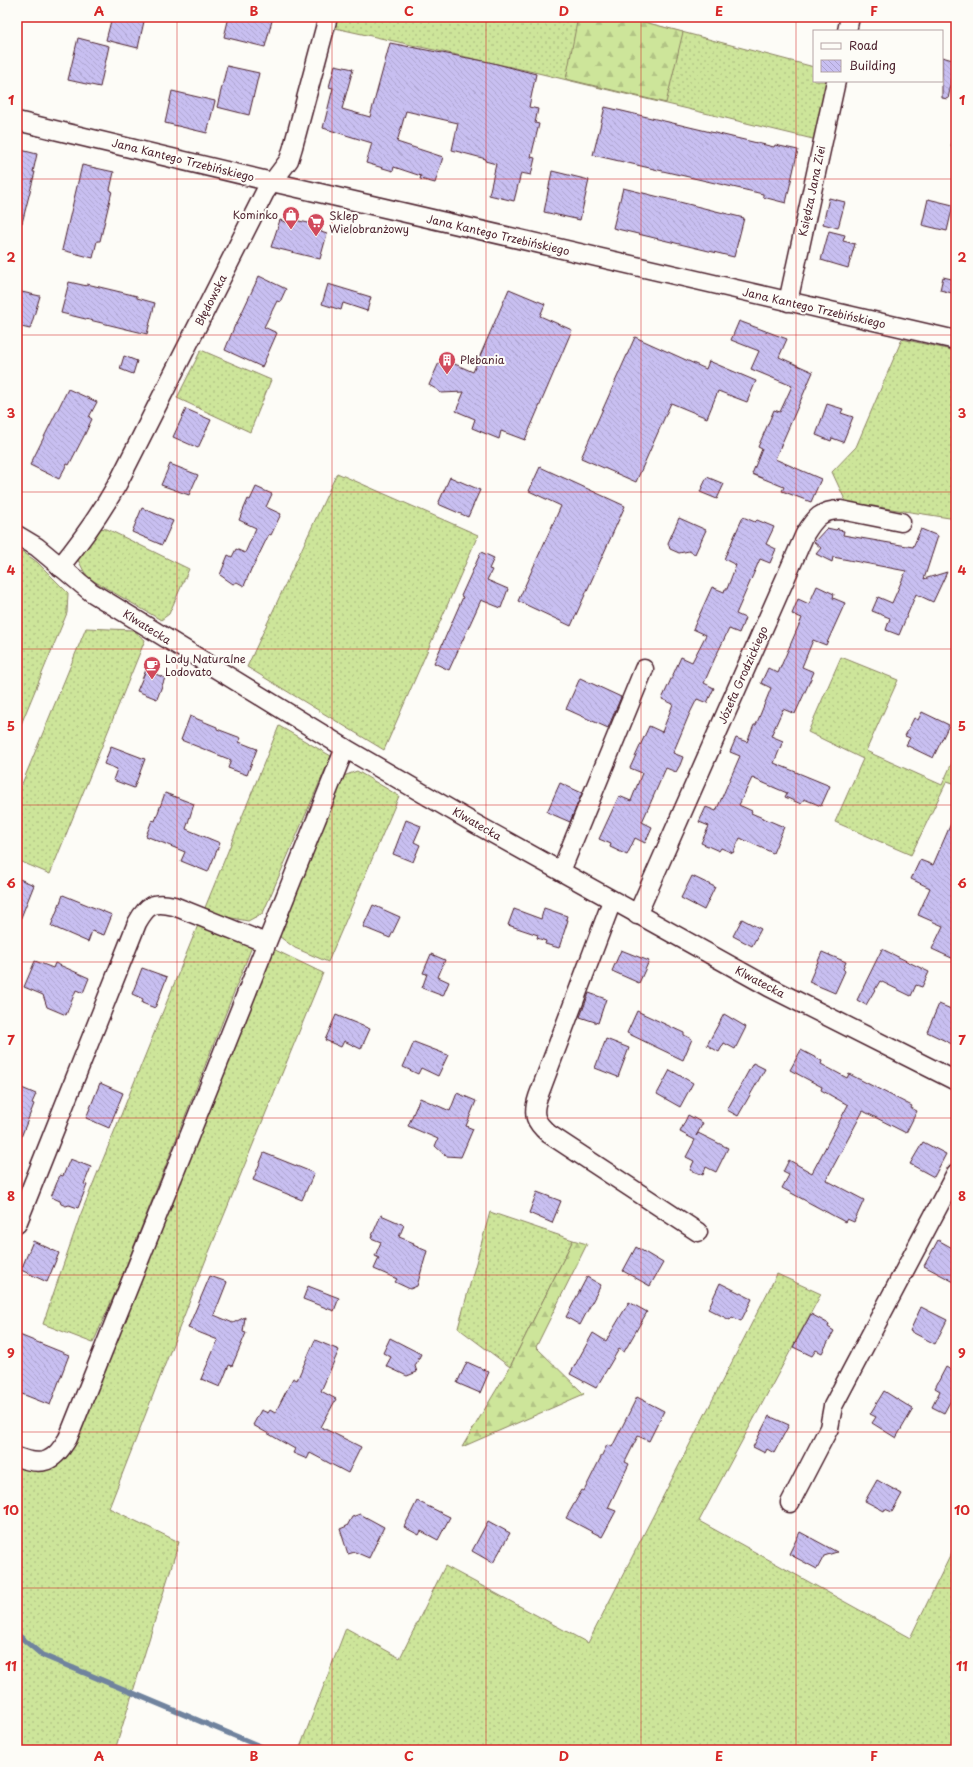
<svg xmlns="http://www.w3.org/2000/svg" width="973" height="1767" font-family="'Playpen Sans',sans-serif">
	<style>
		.grass { fill: url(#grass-dots); stroke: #8c8262 }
		.forest { fill: url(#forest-firs); stroke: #8c8262 }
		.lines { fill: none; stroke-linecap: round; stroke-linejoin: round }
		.stream { stroke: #70839e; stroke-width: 5.5 }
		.building { fill: url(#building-back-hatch); stroke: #4a1f2b }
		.minor-casing { stroke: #4a1f2b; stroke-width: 21 }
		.minor { stroke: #fdfcf7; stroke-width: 18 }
		.grid { fill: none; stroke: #d62828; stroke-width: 1; stroke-opacity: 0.55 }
		.labels { text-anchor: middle; stroke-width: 4; stroke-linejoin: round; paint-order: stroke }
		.street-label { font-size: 11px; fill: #4a1f2b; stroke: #fdfcf7 }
		.poi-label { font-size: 11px; fill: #4a1f2b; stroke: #fdfcf7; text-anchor: start }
		.neatline { fill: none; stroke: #d62828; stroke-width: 1.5 }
		.grid-label { font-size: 13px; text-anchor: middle; font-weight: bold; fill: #d62828 }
	</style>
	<defs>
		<pattern id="grass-dots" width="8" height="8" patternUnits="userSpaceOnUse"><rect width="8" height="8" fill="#cde59a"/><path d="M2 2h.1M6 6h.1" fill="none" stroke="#b2c485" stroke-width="1.8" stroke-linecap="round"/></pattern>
		<pattern id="forest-firs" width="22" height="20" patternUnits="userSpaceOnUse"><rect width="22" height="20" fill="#cde59a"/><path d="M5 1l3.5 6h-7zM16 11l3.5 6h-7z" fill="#b2c485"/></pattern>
		<pattern id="building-back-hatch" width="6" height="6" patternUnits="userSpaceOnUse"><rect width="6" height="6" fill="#c8bff1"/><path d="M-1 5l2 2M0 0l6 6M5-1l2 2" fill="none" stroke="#ada4cf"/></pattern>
	</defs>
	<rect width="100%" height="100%" fill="#fdfcf7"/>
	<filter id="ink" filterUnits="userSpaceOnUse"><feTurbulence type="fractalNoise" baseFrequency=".025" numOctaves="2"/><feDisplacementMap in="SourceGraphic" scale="8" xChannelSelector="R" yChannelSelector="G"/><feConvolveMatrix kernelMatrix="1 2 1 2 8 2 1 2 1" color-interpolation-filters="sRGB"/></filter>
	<g filter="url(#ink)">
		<g class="grass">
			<path d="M 338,17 L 625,17 L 814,67 L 814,81 L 829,81 L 817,140 L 538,73 L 335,28 Z"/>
			<path d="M 956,122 L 956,147 L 951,146 Z"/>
			<path d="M 902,339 L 956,351 L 956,519 L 846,502 L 832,472 L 856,447 Z"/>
			<path d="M 201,350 L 271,380 L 250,432 L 177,398 Z"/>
			<path d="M 337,473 L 478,535 L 384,750 L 247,667 Z"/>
			<path d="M 98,528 L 107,529 L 189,569 L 169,614 L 161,620 L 87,577 L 78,560 Z"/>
			<path d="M 22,551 L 37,562 L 68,593 L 67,613 L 17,734 L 17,564 Z"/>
			<path d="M 86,628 L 133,630 L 145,640 L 50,874 L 17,860 L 17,796 Z"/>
			<path d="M 841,657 L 898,680 L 866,751 L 942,785 L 956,754 L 956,784 L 947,781 L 911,855 L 835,822 L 863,759 L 808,732 Z"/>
			<path d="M 279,726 L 331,756 L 263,913 L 248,921 L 216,915 L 204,910 Z"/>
			<path d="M 357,771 L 399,796 L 328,962 L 295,948 L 280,937 L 275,924 L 341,777 Z"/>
			<path d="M 198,925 L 253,944 L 119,1284 L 93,1343 L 43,1324 L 80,1216 Z"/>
			<path d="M 267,946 L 323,973 L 205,1262 L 109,1508 L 179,1542 L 115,1750 L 17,1750 L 17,1463 L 58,1462 L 68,1455 L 111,1333 Z"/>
			<path d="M 490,1212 L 573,1240 L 510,1367 L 458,1328 Z"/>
			<path d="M 777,1274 L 821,1294 L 699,1521 L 910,1638 L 956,1544 L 956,1750 L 299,1750 L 346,1628 L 400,1658 L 445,1566 L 588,1643 Z"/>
		</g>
		<g class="forest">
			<path d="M 578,17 L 625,17 L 683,32 L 666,103 L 566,79 Z"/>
			<path d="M 573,1240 L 587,1244 L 536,1347 L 584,1394 L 462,1447 L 510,1367 Z"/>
		</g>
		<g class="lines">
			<path class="stream" d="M 17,1634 L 42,1655 L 269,1750"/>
		</g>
		<g class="building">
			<path d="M 112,17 L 145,17 L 138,48 L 106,40 Z"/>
			<path d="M 229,17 L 273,17 L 265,47 L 224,37 Z"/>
			<path d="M 78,38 L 109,46 L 100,87 L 68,80 Z"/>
			<path d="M 390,43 L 489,62 L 536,74 L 529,107 L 538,109 L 535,123 L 539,124 L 531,157 L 535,158 L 531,175 L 521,173 L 514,201 L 489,195 L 496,164 L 485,161 L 486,159 L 452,150 L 458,123 L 406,111 L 397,142 L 443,157 L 435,183 L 420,179 L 421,176 L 394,167 L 393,171 L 366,163 L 372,143 L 323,128 L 333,88 L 329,87 L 335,65 L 353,69 L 342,109 L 370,117 Z"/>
			<path d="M 942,57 L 956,61 L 948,99 L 942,98 Z"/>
			<path d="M 227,66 L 259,73 L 249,115 L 217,107 Z"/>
			<path d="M 172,91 L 215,101 L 207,133 L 165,123 Z"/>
			<path d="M 605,107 L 774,147 L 775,145 L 798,150 L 786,203 L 763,197 L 763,194 L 593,155 Z"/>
			<path d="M 17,149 L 37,154 L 33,172 L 35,172 L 22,223 L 17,222 Z"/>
			<path d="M 82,165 L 114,172 L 110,190 L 112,191 L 100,241 L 97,241 L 93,258 L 62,250 Z"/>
			<path d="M 552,171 L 589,180 L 580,220 L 544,212 Z"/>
			<path d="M 623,188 L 744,218 L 734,257 L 613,228 Z"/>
			<path d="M 829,198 L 845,202 L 838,228 L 823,224 Z"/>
			<path d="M 928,199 L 953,205 L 947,231 L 922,225 Z"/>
			<path d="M 290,219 L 322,226 L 321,232 L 327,234 L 320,259 L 271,247 L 280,220 L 289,223 Z"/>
			<path d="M 829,231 L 845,235 L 843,241 L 855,244 L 848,268 L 821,260 Z"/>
			<path d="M 259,276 L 286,289 L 280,302 L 277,301 L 264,327 L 277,333 L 262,367 L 225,350 L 235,325 L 236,325 Z"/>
			<path d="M 943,277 L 956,280 L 956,294 L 940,290 Z"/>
			<path d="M 69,282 L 87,286 L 87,284 L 137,296 L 137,298 L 155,303 L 147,334 L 61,313 Z"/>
			<path d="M 328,284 L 371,297 L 367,311 L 343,303 L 341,310 L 322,304 Z"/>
			<path d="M 509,289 L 545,304 L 540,316 L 572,330 L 525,440 L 501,431 L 499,439 L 472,428 L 475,419 L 456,411 L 464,392 L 441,393 L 436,389 L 429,385 L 441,358 L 473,372 Z"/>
			<path d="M 17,291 L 40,296 L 30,329 L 17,326 Z"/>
			<path d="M 739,321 L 787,339 L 779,357 L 813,372 L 775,459 L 821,479 L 811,502 L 782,491 L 784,487 L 752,474 L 762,449 L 758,447 L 774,410 L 780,412 L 792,386 L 751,369 L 759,351 L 731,340 Z"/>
			<path d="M 635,337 L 706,369 L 709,361 L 756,381 L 747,402 L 718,391 L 707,418 L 671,403 L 636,482 L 581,458 Z"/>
			<path d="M 124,356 L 137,361 L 133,374 L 120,369 Z"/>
			<path d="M 68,389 L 97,402 L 89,417 L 92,419 L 85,434 L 69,465 L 67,464 L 59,479 L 30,465 Z"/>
			<path d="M 827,404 L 843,409 L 841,413 L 853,417 L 843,442 L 832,438 L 831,441 L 816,435 Z"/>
			<path d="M 186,409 L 211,420 L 198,448 L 173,437 Z"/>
			<path d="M 170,464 L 198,475 L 189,495 L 161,485 Z"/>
			<path d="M 540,467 L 625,506 L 571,626 L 518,601 L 561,506 L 529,491 Z"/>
			<path d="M 450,477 L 480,490 L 468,517 L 438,504 Z"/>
			<path d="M 707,477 L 724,484 L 717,499 L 700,492 Z"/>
			<path d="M 256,487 L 272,494 L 266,507 L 281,514 L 271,535 L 269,534 L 253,567 L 252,567 L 244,586 L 237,582 L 233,584 L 220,575 L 228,555 L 232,557 L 236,549 L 245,553 L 256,528 L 239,520 L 248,499 L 250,500 Z"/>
			<path d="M 142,508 L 173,521 L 162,545 L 132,532 Z"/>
			<path d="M 743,517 L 755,522 L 757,520 L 774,527 L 766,544 L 776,549 L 770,563 L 760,559 L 736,614 L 745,618 L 742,626 L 739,633 L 729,629 L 715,658 L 704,683 L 714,688 L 707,703 L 697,699 L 689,715 L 673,753 L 683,757 L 680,765 L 676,772 L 666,768 L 642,822 L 652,827 L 645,843 L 635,838 L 627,855 L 610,847 L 611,844 L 599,839 L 619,796 L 631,801 L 642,773 L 630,768 L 649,726 L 662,732 L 673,704 L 662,699 L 681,657 L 692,662 L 706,635 L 693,629 L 712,587 L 724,592 L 725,589 L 727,589 L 736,565 L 724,559 Z"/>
			<path d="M 679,518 L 706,530 L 695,554 L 689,551 L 679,553 L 670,549 L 668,543 Z"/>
			<path d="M 827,528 L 836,530 L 838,528 L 838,530 L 844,531 L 843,535 L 913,547 L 921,529 L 938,536 L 924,579 L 947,572 L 933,602 L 916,594 L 899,635 L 886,630 L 890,618 L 872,611 L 878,597 L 892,603 L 906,571 L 833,557 L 832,562 L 816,554 L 821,548 L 814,542 Z"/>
			<path d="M 481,552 L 494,558 L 489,569 L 492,570 L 487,580 L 508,589 L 501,608 L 481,600 L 449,670 L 434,663 L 463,597 L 461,596 Z"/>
			<path d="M 817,586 L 834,594 L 833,598 L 845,603 L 826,645 L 813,640 L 802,667 L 814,672 L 795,714 L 783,709 L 771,736 L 783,741 L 774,763 L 830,786 L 821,806 L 804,799 L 801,804 L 785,797 L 787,793 L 752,778 L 739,805 L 752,811 L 751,813 L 784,827 L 773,853 L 740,838 L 733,853 L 721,848 L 719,851 L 701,843 L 709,826 L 699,822 L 706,807 L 716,811 L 740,756 L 730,752 L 736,738 L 747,742 L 754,725 L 756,725 L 771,688 L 761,683 L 768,668 L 778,673 L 802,618 L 792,614 L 798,599 L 809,604 Z"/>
			<path d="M 146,670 L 165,678 L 157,699 L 137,691 Z"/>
			<path d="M 580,678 L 621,697 L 608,728 L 566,709 Z"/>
			<path d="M 922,712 L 949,725 L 933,758 L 906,745 L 910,738 L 905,736 L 914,718 L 918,720 Z"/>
			<path d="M 190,716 L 217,727 L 217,729 L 241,738 L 239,742 L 257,749 L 247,775 L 228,768 L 231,760 L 181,740 Z"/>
			<path d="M 111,746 L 145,759 L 134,788 L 113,780 L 117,769 L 104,764 Z"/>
			<path d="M 560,783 L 582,793 L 570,822 L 547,812 Z"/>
			<path d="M 165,793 L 194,804 L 186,829 L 220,843 L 208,872 L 181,861 L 185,852 L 146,836 L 152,820 L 155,821 Z"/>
			<path d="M 956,812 L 956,960 L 932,949 L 943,926 L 918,915 L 930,888 L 911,879 L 920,860 L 933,865 Z"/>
			<path d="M 406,820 L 421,826 L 414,842 L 420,845 L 413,862 L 393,854 Z"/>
			<path d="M 692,876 L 715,887 L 704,910 L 681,898 Z"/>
			<path d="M 17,878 L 34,885 L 18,925 L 17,925 Z"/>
			<path d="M 63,895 L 112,915 L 104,935 L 92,931 L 88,942 L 51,926 Z"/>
			<path d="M 373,905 L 400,917 L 390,938 L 363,927 Z"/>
			<path d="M 544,908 L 567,916 L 566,919 L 568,920 L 559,948 L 545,944 L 546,941 L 537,938 L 538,935 L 508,925 L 514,909 L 541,919 Z"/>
			<path d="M 742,919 L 761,929 L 752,946 L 733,936 Z"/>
			<path d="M 882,949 L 929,972 L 922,987 L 916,985 L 911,996 L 880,981 L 866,1005 L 857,1000 Z"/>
			<path d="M 621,950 L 649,961 L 639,983 L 612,971 Z"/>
			<path d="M 822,952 L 846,962 L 843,969 L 845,971 L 835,993 L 809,982 Z"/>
			<path d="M 431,954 L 445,960 L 438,977 L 449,982 L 443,996 L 422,988 L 427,974 L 423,973 Z"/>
			<path d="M 35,961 L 53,968 L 55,963 L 89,978 L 83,993 L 76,990 L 66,1015 L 47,1007 L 43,995 L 24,987 Z"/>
			<path d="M 142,968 L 167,977 L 155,1008 L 142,1003 L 143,999 L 132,994 Z"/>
			<path d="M 589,993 L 606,999 L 598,1023 L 580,1017 Z"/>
			<path d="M 939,1004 L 956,1011 L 956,1046 L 927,1032 Z"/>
			<path d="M 637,1011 L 684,1033 L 684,1035 L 692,1039 L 683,1060 L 627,1033 Z"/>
			<path d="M 724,1014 L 746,1027 L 735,1049 L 724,1043 L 719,1052 L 707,1045 Z"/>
			<path d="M 336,1015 L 370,1029 L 361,1049 L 344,1041 L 341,1047 L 325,1040 Z"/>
			<path d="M 606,1039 L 629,1048 L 618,1077 L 595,1068 Z"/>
			<path d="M 414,1042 L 448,1055 L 438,1076 L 421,1068 L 418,1074 L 403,1067 Z"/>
			<path d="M 801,1050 L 822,1061 L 821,1064 L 847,1078 L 849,1074 L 912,1106 L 911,1108 L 917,1111 L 906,1133 L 863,1111 L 826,1180 L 864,1200 L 854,1222 L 847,1219 L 845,1222 L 782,1188 L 789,1175 L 783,1172 L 789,1160 L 812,1173 L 848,1105 L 821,1090 L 822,1087 L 790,1070 Z"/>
			<path d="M 753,1063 L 765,1069 L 738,1116 L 727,1110 Z"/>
			<path d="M 670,1070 L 693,1083 L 680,1107 L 657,1094 Z"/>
			<path d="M 100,1083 L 123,1093 L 109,1128 L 86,1118 Z"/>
			<path d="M 17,1086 L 36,1094 L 32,1103 L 34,1104 L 18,1145 Z"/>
			<path d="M 457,1093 L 476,1101 L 466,1126 L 473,1129 L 461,1157 L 446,1156 L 435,1146 L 438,1139 L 408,1126 L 420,1098 L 450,1111 Z"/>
			<path d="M 688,1115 L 703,1123 L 696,1136 L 698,1133 L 728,1148 L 716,1172 L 706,1167 L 703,1175 L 690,1170 L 694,1161 L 686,1157 L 695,1140 L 680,1132 Z"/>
			<path d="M 923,1142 L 946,1154 L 934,1177 L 910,1164 Z"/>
			<path d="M 264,1153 L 314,1173 L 302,1200 L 253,1180 Z"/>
			<path d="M 70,1159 L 91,1167 L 84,1184 L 87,1185 L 78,1208 L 69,1205 L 66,1206 L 61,1204 L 60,1201 L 51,1197 L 60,1175 L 63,1176 Z"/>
			<path d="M 537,1192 L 561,1201 L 552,1223 L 529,1213 Z"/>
			<path d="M 381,1215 L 404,1225 L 399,1237 L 414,1243 L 413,1245 L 427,1251 L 417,1286 L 410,1289 L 395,1282 L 397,1279 L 374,1269 L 379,1258 L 375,1256 L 381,1242 L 371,1238 Z"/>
			<path d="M 938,1240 L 956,1250 L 956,1283 L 924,1266 Z"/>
			<path d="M 33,1241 L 59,1253 L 47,1282 L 21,1270 Z"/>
			<path d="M 636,1247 L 663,1263 L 650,1286 L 623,1271 Z"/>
			<path d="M 210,1276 L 227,1282 L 214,1315 L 233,1323 L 245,1317 L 243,1332 L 246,1333 L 232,1366 L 229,1365 L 220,1387 L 201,1379 L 218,1340 L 188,1328 Z"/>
			<path d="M 587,1277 L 601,1285 L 580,1325 L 566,1317 Z"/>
			<path d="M 720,1283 L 752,1299 L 741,1321 L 732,1317 L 730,1320 L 708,1309 Z"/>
			<path d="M 308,1286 L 339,1298 L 334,1311 L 303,1299 Z"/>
			<path d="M 629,1302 L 647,1312 L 624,1352 L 619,1349 L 596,1388 L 570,1374 L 593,1333 L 606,1341 Z"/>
			<path d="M 921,1307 L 947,1320 L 935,1344 L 910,1331 Z"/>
			<path d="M 811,1314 L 829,1324 L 828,1327 L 834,1331 L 822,1353 L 816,1350 L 812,1356 L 793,1347 Z"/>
			<path d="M 17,1334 L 69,1355 L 50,1405 L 17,1392 Z"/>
			<path d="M 390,1338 L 421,1354 L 415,1366 L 417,1372 L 407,1376 L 386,1366 L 391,1357 L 383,1353 Z"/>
			<path d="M 315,1340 L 339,1350 L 321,1391 L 336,1399 L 321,1427 L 361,1447 L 348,1473 L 310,1453 L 307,1459 L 293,1453 L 295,1449 L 253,1425 L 261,1410 L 268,1413 L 270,1410 L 275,1413 L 293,1378 L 297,1380 Z"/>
			<path d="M 467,1362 L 489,1372 L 480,1393 L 457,1383 Z"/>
			<path d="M 946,1367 L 956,1373 L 956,1391 L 944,1413 L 932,1407 L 940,1391 L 935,1388 Z"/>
			<path d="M 884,1391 L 913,1409 L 896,1438 L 872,1423 L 876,1417 L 870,1414 Z"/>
			<path d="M 637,1397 L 664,1411 L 649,1441 L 638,1436 L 625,1462 L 629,1464 L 608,1508 L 616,1511 L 602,1537 L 566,1518 L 582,1490 L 584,1491 L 607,1445 L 612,1447 Z"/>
			<path d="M 769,1416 L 789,1425 L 774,1453 L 767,1449 L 765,1453 L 753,1447 Z"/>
			<path d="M 877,1480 L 902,1494 L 892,1512 L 885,1509 L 884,1511 L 865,1501 Z"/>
			<path d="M 417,1501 L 450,1517 L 438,1540 L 421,1531 L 419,1535 L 404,1527 Z"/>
			<path d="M 360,1514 L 384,1527 L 369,1558 L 355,1552 L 348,1554 L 340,1529 L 347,1526 L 352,1517 Z"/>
			<path d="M 488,1521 L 510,1533 L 493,1563 L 472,1551 Z"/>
			<path d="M 800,1532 L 837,1552 L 824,1556 L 817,1569 L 789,1554 Z"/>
		</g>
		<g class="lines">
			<g class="minor-casing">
				<g id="minor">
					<path d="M 847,31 L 850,17"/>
					<path d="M 17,121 L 272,182 L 956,340"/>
					<path d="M 788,302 L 836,81"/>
					<path d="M 17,535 L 37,547 L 91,592 L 345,748 L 472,822 L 769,987 L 956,1081"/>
					<path d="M 60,567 C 82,540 101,513 118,483 L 265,192 L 289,160 L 293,147 L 328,17"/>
					<path d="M 561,871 L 644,669"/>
					<path d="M 612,901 L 538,1097 C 532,1115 535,1122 549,1134 L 698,1232"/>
					<path d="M 637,915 L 805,534 C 815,518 821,510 841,510 L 901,522"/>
					<path d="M 17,1224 L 137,923 C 147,905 153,901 174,906 L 266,943"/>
					<path d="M 17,1457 C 43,1467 54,1462 68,1438 L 345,748"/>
					<path d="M 790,1503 L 829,1428 L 833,1406 L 956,1173"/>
				</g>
			</g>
			<use href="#minor" class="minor"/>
		</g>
	</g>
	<path class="grid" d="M 177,17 L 177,1750M 332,17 L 332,1750M 486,17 L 486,1750M 641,17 L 641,1750M 796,17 L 796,1750M 17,179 L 956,179M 17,335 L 956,335M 17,492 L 956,492M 17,649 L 956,649M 17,805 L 956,805M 17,962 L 956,962M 17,1118 L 956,1118M 17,1275 L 956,1275M 17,1432 L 956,1432M 17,1588 L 956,1588"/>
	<defs>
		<g id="shop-pin" transform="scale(0.9)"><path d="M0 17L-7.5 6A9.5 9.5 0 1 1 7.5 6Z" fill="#d1495b" stroke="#fdfcf7"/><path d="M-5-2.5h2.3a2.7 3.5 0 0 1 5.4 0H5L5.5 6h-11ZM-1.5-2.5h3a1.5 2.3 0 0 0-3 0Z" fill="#fff"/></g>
		<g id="supermarket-pin" transform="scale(0.9)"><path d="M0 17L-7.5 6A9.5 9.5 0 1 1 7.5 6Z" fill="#d1495b" stroke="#fdfcf7"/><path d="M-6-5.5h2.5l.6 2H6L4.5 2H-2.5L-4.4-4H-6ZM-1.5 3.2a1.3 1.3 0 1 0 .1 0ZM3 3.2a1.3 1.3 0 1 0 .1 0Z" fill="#fff"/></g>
		<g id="building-pin" transform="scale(0.9)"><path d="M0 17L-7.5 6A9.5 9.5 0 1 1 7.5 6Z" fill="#d1495b" stroke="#fdfcf7"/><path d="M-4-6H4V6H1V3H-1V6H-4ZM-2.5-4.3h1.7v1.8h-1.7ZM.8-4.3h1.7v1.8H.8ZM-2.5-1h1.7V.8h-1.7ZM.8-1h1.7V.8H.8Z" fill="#fff"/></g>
		<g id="cafe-pin" transform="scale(0.9)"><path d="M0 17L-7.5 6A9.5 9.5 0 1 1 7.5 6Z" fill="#d1495b" stroke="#fdfcf7"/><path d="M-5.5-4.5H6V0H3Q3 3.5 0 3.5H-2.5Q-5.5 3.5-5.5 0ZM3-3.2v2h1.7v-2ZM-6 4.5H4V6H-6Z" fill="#fff"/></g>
	</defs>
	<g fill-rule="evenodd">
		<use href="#shop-pin" x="291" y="215"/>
		<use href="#supermarket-pin" x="316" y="222"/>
		<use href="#building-pin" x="447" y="360"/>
		<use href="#cafe-pin" x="152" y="665"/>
	</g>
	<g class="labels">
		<g class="street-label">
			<text transform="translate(183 160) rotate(14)" y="4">Jana Kantego Trzebińskiego</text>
			<text transform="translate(812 191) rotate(-78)" y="4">Księdza Jana Ziei</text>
			<text transform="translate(498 235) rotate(13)" y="4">Jana Kantego Trzebińskiego</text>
			<text transform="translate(211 300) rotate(-63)" y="4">Błędowska</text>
			<text transform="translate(814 308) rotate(13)" y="4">Jana Kantego Trzebińskiego</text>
			<text transform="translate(147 627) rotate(32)" y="4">Klwatecka</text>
			<text transform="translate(743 675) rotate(-66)" y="4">Józefa Grodzickiego</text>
			<text transform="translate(477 824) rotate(30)" y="4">Klwatecka</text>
			<text transform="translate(760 982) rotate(28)" y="4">Klwatecka</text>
		</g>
		<g class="poi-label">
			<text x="278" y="219" text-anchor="end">Kominko</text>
			<text x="329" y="220">Sklep<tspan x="329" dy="13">Wielobranżowy</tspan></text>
			<text x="460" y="364">Plebania</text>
			<text x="165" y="663">Lody Naturalne<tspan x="165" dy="13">Lodovato</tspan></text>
		</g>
	</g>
	<rect width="973" height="1767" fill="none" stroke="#fdfcf7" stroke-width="44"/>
	<rect x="813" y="30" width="130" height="52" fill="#fdfcf7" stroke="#b5a4a5"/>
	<rect x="821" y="43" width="20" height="6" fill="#fdfcf7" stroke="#b5a4a5"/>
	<text x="849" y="50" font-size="12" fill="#4a1f2b">Road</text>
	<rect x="821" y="60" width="20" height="12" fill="url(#building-back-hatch)" stroke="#b5a4a5"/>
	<text x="849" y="70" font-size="12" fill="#4a1f2b">Building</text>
	<rect x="22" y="22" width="929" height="1723" class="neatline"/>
	<g class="grid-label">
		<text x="99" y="16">A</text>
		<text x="254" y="16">B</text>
		<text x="409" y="16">C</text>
		<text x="564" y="16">D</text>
		<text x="719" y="16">E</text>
		<text x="874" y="16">F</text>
		<text x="11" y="105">1</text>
		<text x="962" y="105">1</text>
		<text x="11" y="262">2</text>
		<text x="962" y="262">2</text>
		<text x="11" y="418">3</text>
		<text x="962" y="418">3</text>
		<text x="11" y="575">4</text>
		<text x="962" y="575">4</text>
		<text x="11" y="731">5</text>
		<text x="962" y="731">5</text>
		<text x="11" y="888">6</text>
		<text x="962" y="888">6</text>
		<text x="11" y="1045">7</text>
		<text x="962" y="1045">7</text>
		<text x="11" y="1201">8</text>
		<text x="962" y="1201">8</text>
		<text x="11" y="1358">9</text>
		<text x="962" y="1358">9</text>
		<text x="11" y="1515">10</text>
		<text x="962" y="1515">10</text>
		<text x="11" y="1671">11</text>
		<text x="962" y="1671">11</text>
		<text x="99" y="1761">A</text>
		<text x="254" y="1761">B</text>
		<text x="409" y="1761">C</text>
		<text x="564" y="1761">D</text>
		<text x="719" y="1761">E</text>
		<text x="874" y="1761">F</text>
	</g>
</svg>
